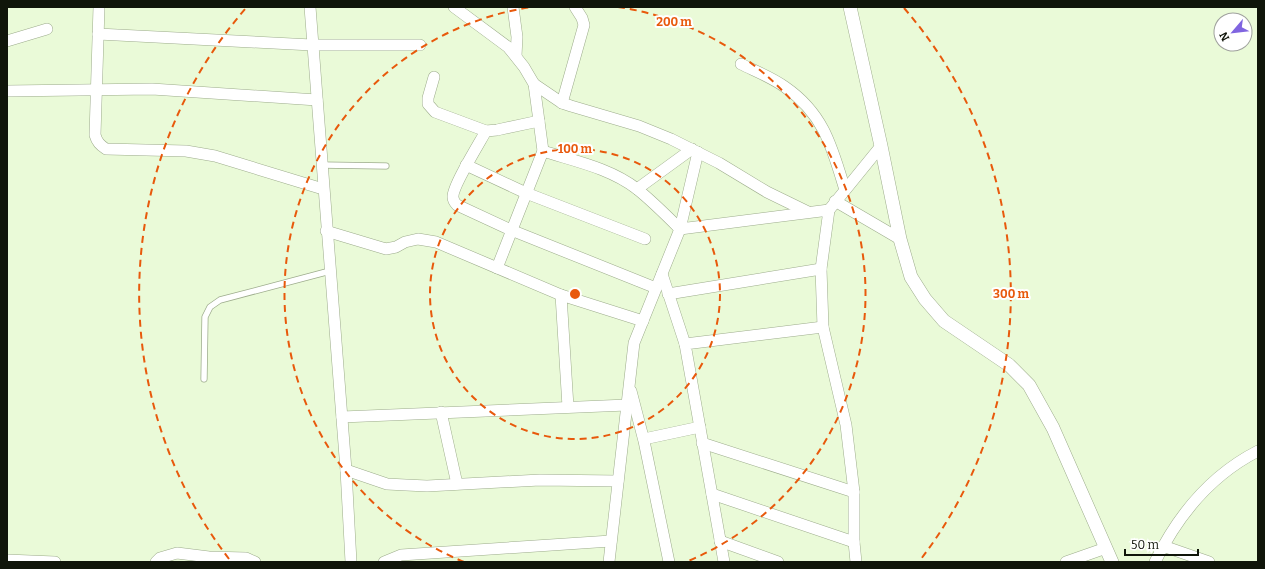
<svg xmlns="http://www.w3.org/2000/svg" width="1265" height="569" font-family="Bitter,serif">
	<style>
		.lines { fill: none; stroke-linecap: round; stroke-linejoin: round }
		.service-casing { stroke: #9dac8c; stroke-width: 7 }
		.minor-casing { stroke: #9dac8c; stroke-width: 12 }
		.tertiary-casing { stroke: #9dac8c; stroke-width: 14 }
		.service { stroke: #fff; stroke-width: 5.5 }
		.minor { stroke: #fff; stroke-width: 11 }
		.tertiary { stroke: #fff; stroke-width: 13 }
		.ring { fill: none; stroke: #e8590c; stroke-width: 2; stroke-dasharray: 7 5 }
		.centre { fill: #e8590c; stroke: #fff; stroke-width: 2 }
		.ring-label { font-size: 12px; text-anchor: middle; font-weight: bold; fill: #e8590c; stroke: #fff; stroke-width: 4; stroke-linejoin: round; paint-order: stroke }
	</style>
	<rect width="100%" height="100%" fill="#eafad8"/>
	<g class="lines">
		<g class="service-casing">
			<g id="service">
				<path d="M 321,165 L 386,166"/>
				<path d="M 204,379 L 205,317 L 210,307 L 220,300 L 330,271"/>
			</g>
		</g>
		<g class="minor-casing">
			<g id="minor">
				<path d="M 99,7 L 95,135 C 97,142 100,145 106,149 L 186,151 L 215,156 L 323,189"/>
				<path d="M 310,7 L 346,470 L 351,562"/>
				<path d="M 454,7 L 508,47 L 524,67 L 534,84 L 543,151 C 574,161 610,168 637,189 C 652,201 666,215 680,229 L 634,343 L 609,562"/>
				<path d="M 513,7 L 517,37 L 516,56"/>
				<path d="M 98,34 L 312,45 L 420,45"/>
				<path d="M 7,41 L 47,29"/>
				<path d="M 741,64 C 755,71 771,77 785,87 C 824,114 832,147 845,190"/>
				<path d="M 434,77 L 428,98 L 428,104 L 435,112 L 486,131 L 497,130 L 539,121"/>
				<path d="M 534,84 L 562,103 L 571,106 L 639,126 L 671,139 L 719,163 L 767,192 L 808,212"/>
				<path d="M 7,91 L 152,89 L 317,100"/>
				<path d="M 562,103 L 584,25 L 582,18 L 575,7"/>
				<path d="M 486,131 C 480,142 452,187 453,197 C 453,200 455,203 457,205 L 511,230 L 656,288"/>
				<path d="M 698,152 L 680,229 L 829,210 L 821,269 L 823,327 L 846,425 L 854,492 L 854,542 L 856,562"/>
				<path d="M 466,165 L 526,193 L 645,239"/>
				<path d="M 637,189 L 692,149"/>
				<path d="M 835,201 L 900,239"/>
				<path d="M 829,210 L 881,146"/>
				<path d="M 326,231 L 386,249 L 396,247 L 405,242 L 418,239 L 436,242 L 561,295"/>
				<path d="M 497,268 L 543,151"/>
				<path d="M 662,274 L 685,344"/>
				<path d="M 668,294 L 821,269"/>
				<path d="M 631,391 L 644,441 L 669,562"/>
				<path d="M 568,407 L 561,295 L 643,321"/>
				<path d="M 441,412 L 457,484"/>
				<path d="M 342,417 L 627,405"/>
				<path d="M 644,439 L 700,427"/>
				<path d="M 702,443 L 854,492"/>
				<path d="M 346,470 L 387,484 L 406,485 L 427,486 L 540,480 L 618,481"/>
				<path d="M 712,494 L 854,542"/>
				<path d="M 720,541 L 778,562"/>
				<path d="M 1163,546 L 1209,562"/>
				<path d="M 7,560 L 55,562"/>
				<path d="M 156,562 L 160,558 L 177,553 L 209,557 L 246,558 L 255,562"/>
				<path d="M 384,562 L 401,555 L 611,541"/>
				<path d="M 724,562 L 685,344 L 823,327"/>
				<path d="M 1066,562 L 1106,548"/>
				<path d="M 1155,562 C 1178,515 1211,475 1258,451"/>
			</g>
		</g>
		<g class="tertiary-casing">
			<path id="tertiary" d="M 850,7 L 881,146 L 900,239 L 911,277 L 925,299 L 944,321 L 1009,365 L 1029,385 L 1053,428 L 1112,562"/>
		</g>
		<use href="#service" class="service"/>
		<use href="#minor" class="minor"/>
		<use href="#tertiary" class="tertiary"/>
	</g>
	<g class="ring">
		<circle cx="575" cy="294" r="145"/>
		<path d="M464 562A290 290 0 0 1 532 7M618 7A290 290 0 0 1 686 562"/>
		<path d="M229 559A436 436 0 0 1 246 8M904 8A436 436 0 0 1 921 559"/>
	</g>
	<circle cx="575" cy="294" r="6" class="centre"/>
	<g class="ring-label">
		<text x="674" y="26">200 m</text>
		<text x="575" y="153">100 m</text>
		<text x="1011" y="298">300 m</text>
	</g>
	<rect width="1265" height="569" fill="none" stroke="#10150a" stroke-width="16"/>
	<g transform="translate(1233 32) rotate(242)"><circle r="19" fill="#ffffff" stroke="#9fa19d"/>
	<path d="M0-3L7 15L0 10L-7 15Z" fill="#8065e0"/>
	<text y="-6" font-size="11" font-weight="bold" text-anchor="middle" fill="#10150a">N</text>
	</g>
	<path d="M1125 549v6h73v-6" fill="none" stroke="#10150a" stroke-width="2"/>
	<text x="1131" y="549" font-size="12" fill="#10150a" stroke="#ffffff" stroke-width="3" paint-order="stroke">50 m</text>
</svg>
